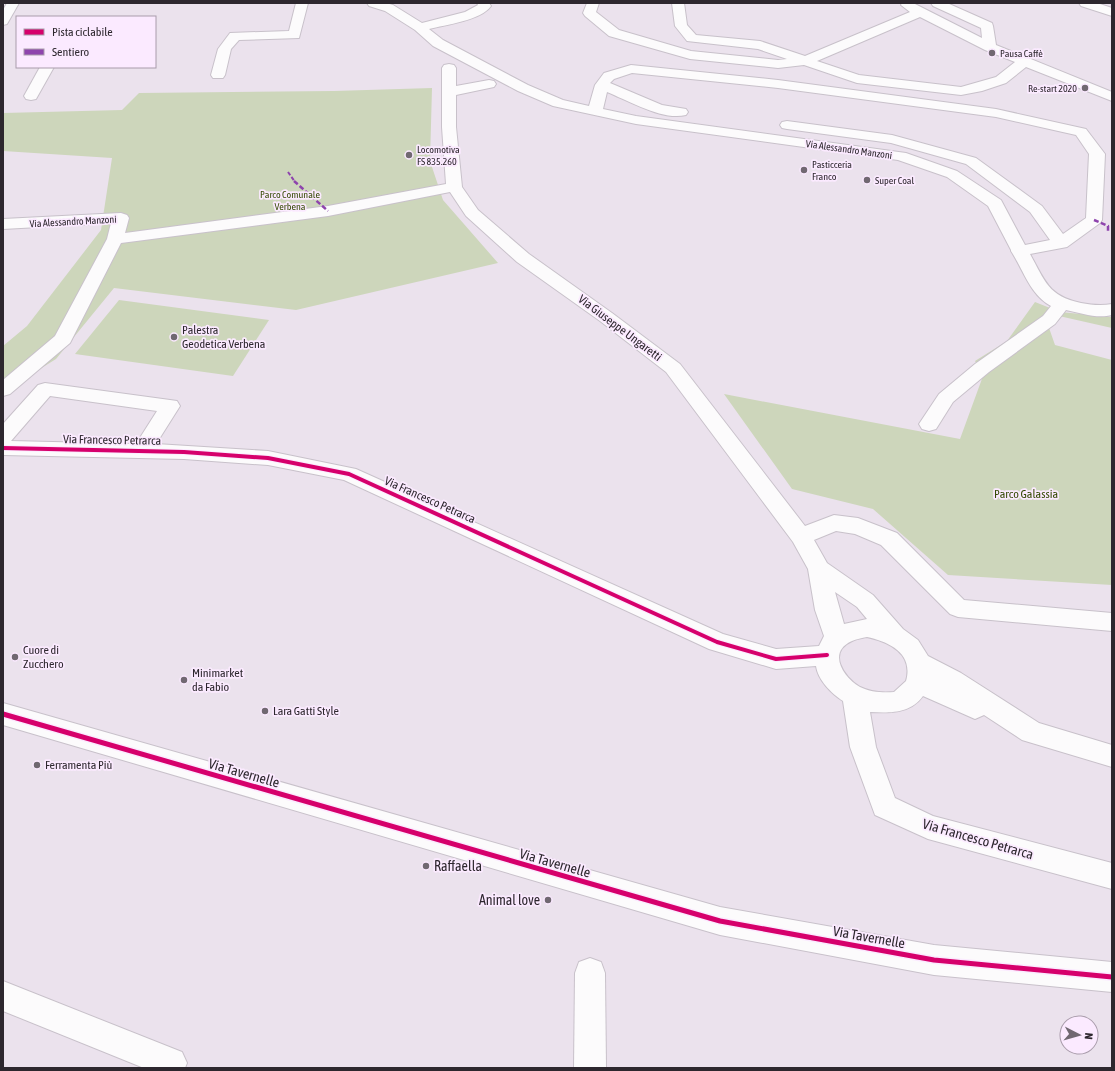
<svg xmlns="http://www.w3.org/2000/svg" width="1115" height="1071" font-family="'Asap Condensed',sans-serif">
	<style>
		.green { fill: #cdd6bb }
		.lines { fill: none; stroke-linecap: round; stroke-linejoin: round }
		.minor-casing { stroke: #c8c1ca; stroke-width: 2 }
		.minor { fill: #fcfbfc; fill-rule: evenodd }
		.quiet-far1 { stroke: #8e44ad; stroke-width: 2; stroke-dasharray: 4 2; stroke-linecap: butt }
		.quiet { stroke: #8e44ad; stroke-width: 2.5; stroke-dasharray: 5 2.5; stroke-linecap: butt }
		.cycleway-far1-casing { stroke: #fbeaff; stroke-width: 6 }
		.cycleway-casing { stroke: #fbeaff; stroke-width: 8 }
		.cycleway-far1 { stroke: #d6006c; stroke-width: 4 }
		.cycleway { stroke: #d6006c; stroke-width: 5 }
		.poi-dot { fill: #706871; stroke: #fbeaff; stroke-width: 1.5 }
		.labels { text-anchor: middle; stroke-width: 3.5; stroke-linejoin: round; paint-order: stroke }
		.far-poi-label { font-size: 10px; fill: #2d272e; stroke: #fbeaff; text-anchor: start }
		.far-street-label { font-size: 10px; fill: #2d272e; stroke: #fbeaff }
		.far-park-label { font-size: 10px; fill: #354b04; stroke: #fbeaff }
		.street-label { font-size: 12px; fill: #2d272e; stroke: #fbeaff }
		.poi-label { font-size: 12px; fill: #2d272e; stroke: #fbeaff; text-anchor: start }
		.park-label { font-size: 12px; fill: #354b04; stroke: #fbeaff }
		.near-street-label { font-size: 14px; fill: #2d272e; stroke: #fbeaff }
		.near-poi-label { font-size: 14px; fill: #2d272e; stroke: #fbeaff; text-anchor: start }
	</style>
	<rect width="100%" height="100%" fill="#ebe2ed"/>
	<g class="green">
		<path d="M 432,88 L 430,161 L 443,200 L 498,263 L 296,310 L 114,288 L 56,359 L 3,392 L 3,346 L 27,326 L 101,230 L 112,158 L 3,151 L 3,113 L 122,110 L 139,93 L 334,91 Z"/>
		<path d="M 119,300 L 269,320 L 233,376 L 75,354 Z"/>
		<path d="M 1035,302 L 1060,312 L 1112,317 L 1112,328 L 1059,316 L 1048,325 L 1055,345 L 1112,360 L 1112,585 L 948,575 L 873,509 L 792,489 L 724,394 L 960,439 L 983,376 L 975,361 L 1007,341 Z"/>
	</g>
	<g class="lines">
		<g class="minor-casing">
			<g id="minor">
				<path d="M 7,3 L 19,3 L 7,24 L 3,25 L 3,10 Z"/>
				<path d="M 296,3 L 308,3 L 299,38 L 239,40 L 231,49 L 225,75 L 223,78 L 213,78 L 211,75 L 218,49 L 230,33 L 289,31 Z"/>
				<path d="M 367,3 L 386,3 L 393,5 L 422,23 L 465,12 L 478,5 L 477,3 L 489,3 L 491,6 C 482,20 445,25 429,29 L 443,40 L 528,85 L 563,100 L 589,106 L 595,85 L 604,73 L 631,65 L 778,80 L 996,109 L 1086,129 L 1105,154 L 1102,220 L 1100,223 L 1067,247 L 1030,254 C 1045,281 1048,296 1081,303 C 1091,305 1102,306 1112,304 L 1112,315 C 1097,319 1081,313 1066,310 L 1055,324 L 989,372 L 953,402 L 936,429 L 929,431 L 922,429 L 919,424 L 939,394 L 975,364 L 1043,316 L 1051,306 C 1030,295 1023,269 1011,251 L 1011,250 L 988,206 L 947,177 L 898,160 L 636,124 L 553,106 L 518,91 L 433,46 L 415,30 L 385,11 L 369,6 ZM 632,73 L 778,88 L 996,117 L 1076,135 L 1089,154 L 1086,218 L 1063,234 L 1042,206 L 976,158 L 892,135 L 787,121 L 782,122 L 780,125 L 782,128 L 787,129 L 891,143 L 966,164 L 1030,212 L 1050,240 L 1025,245 L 1001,200 L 957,171 L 906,153 L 636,116 L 603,109 L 607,92 C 629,101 663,121 686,115 L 688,112 L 686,109 L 662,105 L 610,83 L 614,79 Z"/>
				<path d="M 587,3 L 599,3 L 596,12 L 619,30 L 691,51 L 778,60 L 787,59 L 758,49 L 687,41 L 675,26 L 672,3 L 684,3 L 687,25 L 696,35 L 760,41 L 805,56 L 910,12 L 901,5 L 902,3 L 913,3 L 982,38 L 981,28 L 933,6 L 931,3 L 947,3 L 992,23 L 993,26 L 996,45 L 1112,92 L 1112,101 L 1026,67 L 1006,83 L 982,91 L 961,95 L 857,83 L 804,65 L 778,68 L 690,59 L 609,36 L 585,16 L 583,13 ZM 920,17 L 985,50 L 1015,62 L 996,77 L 961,87 L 859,75 L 817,61 Z"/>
				<path d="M 1079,3 L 1097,3 L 1112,8 L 1112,16 L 1081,6 Z"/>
				<path d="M 449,64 L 454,65 L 456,68 L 456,86 L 489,80 L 494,81 L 496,84 L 494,87 L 456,95 L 456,127 L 462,187 L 478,210 L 529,254 L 612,313 L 680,364 L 805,526 L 834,515 L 858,518 L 897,533 L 964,600 L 1112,613 L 1112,631 L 958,617 L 950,614 L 881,545 L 855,534 L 836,531 L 814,540 L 827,563 L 873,595 L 903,629 L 918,640 L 928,656 L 961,673 L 1039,723 L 1112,745 L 1112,767 L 1022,740 L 984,715 L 975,719 L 923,696 C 910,714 889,713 870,712 L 876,747 L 895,798 L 933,816 L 1112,863 L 1112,889 L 928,839 L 875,815 L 850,747 L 843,701 C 831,693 818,680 816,666 L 776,669 L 709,649 L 344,480 L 268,465 L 184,459 L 3,455 L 3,424 L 38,385 L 45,383 L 170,400 L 177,401 L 180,406 L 156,444 L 268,451 L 356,469 L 723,634 L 776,649 L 819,646 L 824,636 L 815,610 L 808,569 L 793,542 L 666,372 L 600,321 L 517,262 L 466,216 L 450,192 L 328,216 L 121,243 L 70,343 L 10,394 L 3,396 L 3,380 L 55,336 L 107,239 L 111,223 L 3,229 L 3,219 L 121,213 L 127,215 L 129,218 L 125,233 L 328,206 L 446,184 L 442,127 L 442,68 L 444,65 ZM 50,396 L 157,411 L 136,444 L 11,441 ZM 835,592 L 857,607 L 867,619 L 844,624 ZM 867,637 C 889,642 914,653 906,681 L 894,692 C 883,693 870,692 860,687 C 843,677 827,652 852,641 C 856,639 862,638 867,637 Z"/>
				<path d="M 40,67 L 54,67 L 36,99 L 31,100 L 26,99 L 24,96 Z"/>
				<path d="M 3,703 L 720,907 L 934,945 L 1112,962 L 1112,992 L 934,975 L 720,935 L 3,725 Z"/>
				<path d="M 590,958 L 601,962 L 605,973 L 606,1068 L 574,1068 L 575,973 L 579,962 Z"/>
				<path d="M 3,981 L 182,1052 L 187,1063 L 185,1068 L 144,1068 L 3,1011 Z"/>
			</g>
		</g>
		<use href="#minor" class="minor"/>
		<path class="quiet-far1" d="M 288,172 L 295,182"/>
		<g class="quiet">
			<path d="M 294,181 L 328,211"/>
			<path d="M 1094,220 L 1108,226 L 1108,231"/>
		</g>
		<g class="cycleway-far1-casing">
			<path id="cycleway-far1" d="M 3,448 L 184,452 L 268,458 L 349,474 L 717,642 L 776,659 L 827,655"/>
		</g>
		<g class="cycleway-casing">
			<path id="cycleway" d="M 3,714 L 720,921 L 934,960 L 1112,977"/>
		</g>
		<use href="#cycleway-far1" class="cycleway-far1"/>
		<use href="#cycleway" class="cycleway"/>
	</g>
	<g class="poi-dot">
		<circle cx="992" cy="53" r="4"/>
		<circle cx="1085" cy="88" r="4"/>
		<circle cx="409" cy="155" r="4"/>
		<circle cx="804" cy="170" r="4"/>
		<circle cx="867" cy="180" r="4"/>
		<circle cx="174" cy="337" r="4"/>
		<circle cx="15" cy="657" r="4"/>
		<circle cx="184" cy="680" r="4"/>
		<circle cx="265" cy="711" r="4"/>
		<circle cx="37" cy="765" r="4"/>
		<circle cx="426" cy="866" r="4"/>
		<circle cx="548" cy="900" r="4"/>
	</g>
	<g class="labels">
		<g class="far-poi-label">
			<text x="1000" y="57">Pausa Caffè</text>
			<text x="1077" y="92" text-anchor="end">Re-start 2020</text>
			<text x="417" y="153">Locomotiva<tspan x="417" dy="12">FS 835.260</tspan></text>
			<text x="812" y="168">Pasticceria<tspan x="812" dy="12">Franco</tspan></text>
			<text x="875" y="184">Super Coal</text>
		</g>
		<g class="far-street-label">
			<text transform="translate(849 149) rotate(8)" y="4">Via Alessandro Manzoni</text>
			<text transform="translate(73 221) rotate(-3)" y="4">Via Alessandro Manzoni</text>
		</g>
		<g class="far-park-label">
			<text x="290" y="198">Parco Comunale<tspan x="290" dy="12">Verbena</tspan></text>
		</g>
		<g class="street-label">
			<text transform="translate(620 328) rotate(37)" y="4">Via Giuseppe Ungaretti</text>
			<text transform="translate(112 440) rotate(1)" y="4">Via Francesco Petrarca</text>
			<text transform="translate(430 500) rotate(24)" y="4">Via Francesco Petrarca</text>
		</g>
		<g class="poi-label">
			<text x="182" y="334">Palestra<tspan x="182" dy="14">Geodetica Verbena</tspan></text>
			<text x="23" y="654">Cuore di<tspan x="23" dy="14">Zucchero</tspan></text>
			<text x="192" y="677">Minimarket<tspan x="192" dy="14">da Fabio</tspan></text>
			<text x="273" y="715">Lara Gatti Style</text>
			<text x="45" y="769">Ferramenta Più</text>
		</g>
		<g class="park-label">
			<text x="1026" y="498">Parco Galassia</text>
		</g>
		<g class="near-street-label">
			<text transform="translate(244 773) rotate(16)" y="5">Via Tavernelle</text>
			<text transform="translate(978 839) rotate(16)" y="5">Via Francesco Petrarca</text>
			<text transform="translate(555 863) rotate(16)" y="5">Via Tavernelle</text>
			<text transform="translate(869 937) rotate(10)" y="5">Via Tavernelle</text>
		</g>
		<g class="near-poi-label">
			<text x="434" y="871">Raffaella</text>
			<text x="540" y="905" text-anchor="end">Animal love</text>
		</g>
	</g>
	<rect width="1115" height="1071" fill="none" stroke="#2d272e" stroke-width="8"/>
	<rect x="16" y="16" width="140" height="52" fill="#fbeaff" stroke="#a99cab"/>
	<rect x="24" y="29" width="20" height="6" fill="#d6006c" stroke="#a99cab"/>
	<text x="52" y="36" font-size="12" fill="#2d272e">Pista ciclabile</text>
	<rect x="24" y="49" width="20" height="6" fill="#8e44ad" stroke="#a99cab"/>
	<text x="52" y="56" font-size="12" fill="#2d272e">Sentiero</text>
	<g transform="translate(1079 1035) rotate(96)"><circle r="19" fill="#fbeaff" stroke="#a99cab"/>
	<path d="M0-3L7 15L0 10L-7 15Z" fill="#706871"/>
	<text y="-6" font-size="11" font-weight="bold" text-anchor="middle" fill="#2d272e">N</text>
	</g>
</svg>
